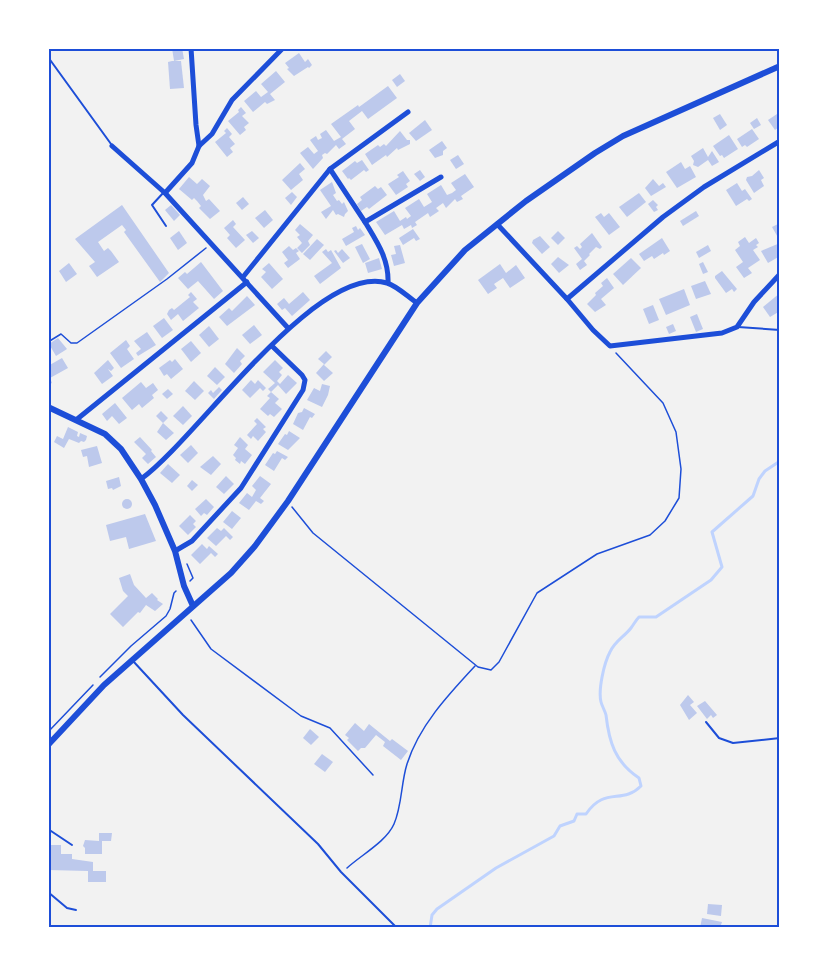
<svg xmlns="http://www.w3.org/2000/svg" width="828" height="976" font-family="Commissioner,sans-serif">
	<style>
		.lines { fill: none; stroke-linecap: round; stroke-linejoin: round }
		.stream { stroke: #bfd3fe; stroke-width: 3 }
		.building { fill: #bdc9ec }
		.path { stroke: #1d4ed8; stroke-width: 1.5 }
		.service { stroke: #1d4ed8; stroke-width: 2 }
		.minor { stroke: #1d4ed8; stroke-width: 5 }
		.tertiary { stroke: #1d4ed8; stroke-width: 6 }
		.neatline { fill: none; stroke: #1d4ed8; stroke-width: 2 }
	</style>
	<rect width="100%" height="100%" fill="#f2f2f2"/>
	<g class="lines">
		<path class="stream" d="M 430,928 L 432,915 L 437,909 L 496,868 L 554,836 L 560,826 L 574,821 L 577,814 L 586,814 C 605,786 622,805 641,786 L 639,778 C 615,762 609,742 606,715 C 605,711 602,706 601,702 C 598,690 604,663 610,652 C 615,641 624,637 631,628 C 634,624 636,620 639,617 L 656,617 L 711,580 L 722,567 L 712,532 L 753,496 L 759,479 L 765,471 L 780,461"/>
	</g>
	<g class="building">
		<path d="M 172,48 L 182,48 L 184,59 L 174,61 Z"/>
		<path d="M 299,53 L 305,62 L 308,59 L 312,65 L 309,68 L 308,67 L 294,76 L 287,69 L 289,68 L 285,63 Z"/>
		<path d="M 172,61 L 181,61 L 184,88 L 170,89 L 168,62 Z"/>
		<path d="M 276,71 L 285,82 L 270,94 L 275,100 L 267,104 L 265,102 L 253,112 L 244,101 L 256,91 L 261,97 L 268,92 L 261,84 Z"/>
		<path d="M 400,74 L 405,81 L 397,87 L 392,80 Z"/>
		<path d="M 388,86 L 397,98 L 368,119 L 362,111 L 349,121 L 355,129 L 342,139 L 346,144 L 339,149 L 336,145 L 327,154 L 325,153 L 322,155 L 323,158 L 313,169 L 300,153 L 308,147 L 314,154 L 318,151 L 310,140 L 316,136 L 318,140 L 322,138 L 320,134 L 326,130 L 334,141 L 341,137 L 331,124 L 358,105 L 359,107 Z"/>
		<path d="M 241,107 L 246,113 L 242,116 L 249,123 L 244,127 L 246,130 L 240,135 L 228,121 L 239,112 L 238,110 Z"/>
		<path d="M 780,112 L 780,126 L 775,130 L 768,120 Z"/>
		<path d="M 720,114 L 727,125 L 720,130 L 713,118 Z"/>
		<path d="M 757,118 L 761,125 L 754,129 L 750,123 Z"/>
		<path d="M 425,120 L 432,130 L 416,141 L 409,133 Z"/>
		<path d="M 227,128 L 232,134 L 229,137 L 235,144 L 230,148 L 233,152 L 227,157 L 215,142 L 226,133 L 224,131 Z"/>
		<path d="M 752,129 L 759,139 L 747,147 L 745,145 L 742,147 L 737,139 Z"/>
		<path d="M 400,131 L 407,140 L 410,140 L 410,144 L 398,150 L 397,148 L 387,157 L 386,155 L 372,165 L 365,154 L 378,145 L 380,147 L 384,144 L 386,146 Z"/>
		<path d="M 729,135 L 738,149 L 724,158 L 722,155 L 720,156 L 713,146 Z"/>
		<path d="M 442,141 L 447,148 L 443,151 L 443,155 L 435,158 L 429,150 Z"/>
		<path d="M 703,148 L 708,157 L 712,151 L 719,162 L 712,166 L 708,160 L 698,167 L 693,165 L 694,161 L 691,156 Z"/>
		<path d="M 458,155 L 464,164 L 456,169 L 450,160 Z"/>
		<path d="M 362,160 L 369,170 L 366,172 L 364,170 L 351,180 L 349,178 L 348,179 L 342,171 L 355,161 L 357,163 Z"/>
		<path d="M 681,162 L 685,169 L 690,166 L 696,177 L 677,188 L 666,172 Z"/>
		<path d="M 300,163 L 305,169 L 299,174 L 303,180 L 291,190 L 282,180 Z"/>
		<path d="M 420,170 L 425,177 L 420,181 L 414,174 Z"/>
		<path d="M 759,170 L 764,178 L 761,180 L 764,186 L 754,193 L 746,180 L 747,177 L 752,176 Z"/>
		<path d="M 403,171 L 410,181 L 406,184 L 408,187 L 396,195 L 388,184 L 399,177 L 397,175 Z"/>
		<path d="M 465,174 L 474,187 L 461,196 L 463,199 L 457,202 L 455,199 L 446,208 L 443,203 L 436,208 L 439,211 L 430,217 L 428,213 L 415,222 L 417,225 L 412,228 L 411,225 L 404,229 L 402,225 L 385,235 L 376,222 L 394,211 L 400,221 L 406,217 L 407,219 L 411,216 L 405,208 L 419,199 L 424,207 L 432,202 L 427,194 L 441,185 L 447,195 L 452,193 L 456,190 L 451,183 Z"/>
		<path d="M 189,177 L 197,184 L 202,179 L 210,186 L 203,195 L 206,201 L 209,199 L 220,211 L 210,219 L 199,208 L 201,206 L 197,201 L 194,198 L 192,200 L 179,189 Z"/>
		<path d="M 653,179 L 659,186 L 663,183 L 666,187 L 651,196 L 645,188 Z"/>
		<path d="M 332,182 L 336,193 L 333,195 L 337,201 L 339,200 L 342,204 L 344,202 L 348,211 L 345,214 L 344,217 L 338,214 L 336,215 L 333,210 L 326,219 L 321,212 L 331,206 L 320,190 Z"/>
		<path d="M 737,183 L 742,191 L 745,189 L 752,199 L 749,201 L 747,199 L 736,206 L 726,190 Z"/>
		<path d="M 375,186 L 378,189 L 381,187 L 387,195 L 369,209 L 367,207 L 361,211 L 357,204 L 362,200 L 360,197 Z"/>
		<path d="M 292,192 L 297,197 L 291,205 L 285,198 Z"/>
		<path d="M 639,193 L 646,202 L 627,217 L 619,207 Z"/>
		<path d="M 243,197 L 249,204 L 242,210 L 236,203 Z"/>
		<path d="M 653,200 L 658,205 L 656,207 L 658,210 L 654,212 L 648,204 Z"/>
		<path d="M 122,205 L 169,273 L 160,282 L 124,232 L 126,230 L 122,225 L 98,242 L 104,251 L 108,248 L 111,251 L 119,262 L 97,277 L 89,266 L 95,262 L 75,239 Z"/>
		<path d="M 171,205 L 180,215 L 174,221 L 165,210 Z"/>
		<path d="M 265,210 L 273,220 L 264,228 L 255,218 Z"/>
		<path d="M 696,211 L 699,216 L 683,226 L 680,221 Z"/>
		<path d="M 601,213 L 604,217 L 609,213 L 620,227 L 609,235 L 595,217 Z"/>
		<path d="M 233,220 L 236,224 L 233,227 L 245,240 L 236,248 L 227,238 L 230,235 L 224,228 Z"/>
		<path d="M 780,223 L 780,241 L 772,227 Z"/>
		<path d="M 300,224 L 313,235 L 308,241 L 310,245 L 302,253 L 297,248 L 302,243 L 297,237 L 300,235 L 295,230 Z"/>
		<path d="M 356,226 L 358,230 L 360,228 L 365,235 L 346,246 L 342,239 L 354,232 L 352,228 Z"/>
		<path d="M 413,229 L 420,239 L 416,241 L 414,238 L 403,245 L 399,238 Z"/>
		<path d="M 179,231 L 187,243 L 178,250 L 170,238 Z"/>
		<path d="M 252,231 L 259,238 L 253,243 L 246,235 Z"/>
		<path d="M 558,231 L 565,238 L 558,245 L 551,238 Z"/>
		<path d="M 592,233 L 602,247 L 600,249 L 596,247 L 589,254 L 590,255 L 584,261 L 587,265 L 580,270 L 576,264 L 582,259 L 574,248 L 577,246 L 580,249 L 582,247 L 580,244 Z"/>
		<path d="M 540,236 L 550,247 L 542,254 L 532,243 L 533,240 Z"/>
		<path d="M 745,237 L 749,243 L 756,238 L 759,243 L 756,245 L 758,247 L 753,250 L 760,260 L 748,268 L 752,273 L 744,278 L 736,267 L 743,262 L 735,250 L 740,246 L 738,242 Z"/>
		<path d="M 662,238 L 670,251 L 664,255 L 663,253 L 654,259 L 652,256 L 644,261 L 639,254 Z"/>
		<path d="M 317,239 L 324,245 L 310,260 L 303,254 Z"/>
		<path d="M 780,243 L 780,256 L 768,263 L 761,251 Z"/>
		<path d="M 362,244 L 370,259 L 363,263 L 355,247 Z"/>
		<path d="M 400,245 L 405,263 L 394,266 L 391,255 L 396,254 L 394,246 Z"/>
		<path d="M 708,245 L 711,251 L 699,258 L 696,252 Z"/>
		<path d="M 289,246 L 293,250 L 296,248 L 299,251 L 296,253 L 300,259 L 288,268 L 284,263 L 288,260 L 282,252 Z"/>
		<path d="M 326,249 L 328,252 L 331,250 L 341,268 L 320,284 L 314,276 L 332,263 L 322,252 Z"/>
		<path d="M 342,249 L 350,258 L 343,263 L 334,251 L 336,250 L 338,253 Z"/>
		<path d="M 558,257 L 569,265 L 559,273 L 551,264 Z"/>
		<path d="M 379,258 L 382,269 L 368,273 L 365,263 Z"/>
		<path d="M 631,258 L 641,268 L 623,285 L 613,274 Z"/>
		<path d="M 201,262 L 223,291 L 214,299 L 198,281 L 188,289 L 178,278 L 185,272 L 187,274 Z"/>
		<path d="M 703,262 L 708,272 L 703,274 L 699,264 Z"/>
		<path d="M 69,263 L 77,274 L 66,282 L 59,271 Z"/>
		<path d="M 269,263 L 283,279 L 272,289 L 261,277 L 266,272 L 262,269 Z"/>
		<path d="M 500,264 L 506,273 L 516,265 L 525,278 L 510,288 L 503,278 L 494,284 L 497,288 L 488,294 L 478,280 Z"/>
		<path d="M 722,271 L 737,289 L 734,292 L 732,289 L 726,293 L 715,278 L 715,276 Z"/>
		<path d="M 607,278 L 614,288 L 601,299 L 606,305 L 595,312 L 587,304 L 596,295 L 595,293 L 603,286 L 601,283 Z"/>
		<path d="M 705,281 L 711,294 L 696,299 L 691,286 Z"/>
		<path d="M 684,289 L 690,305 L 666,315 L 659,299 Z"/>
		<path d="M 191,292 L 197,299 L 193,302 L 199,308 L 183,321 L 178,314 L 171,320 L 167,314 L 169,310 L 172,308 L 174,310 L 190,297 L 188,295 Z"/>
		<path d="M 303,292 L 310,300 L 292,316 L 285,308 L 282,310 L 277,304 L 284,298 L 289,304 Z"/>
		<path d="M 780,293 L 780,311 L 770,317 L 763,307 Z"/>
		<path d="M 247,296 L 255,305 L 227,326 L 219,317 L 229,308 L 232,311 Z"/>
		<path d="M 653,305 L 659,320 L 649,324 L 643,309 Z"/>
		<path d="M 697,314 L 703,329 L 696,332 L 690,317 Z"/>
		<path d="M 164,318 L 173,330 L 162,338 L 153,326 Z"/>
		<path d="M 673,324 L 676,331 L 669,334 L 666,327 Z"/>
		<path d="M 254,325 L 262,335 L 250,344 L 242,335 Z"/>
		<path d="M 209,326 L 219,339 L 209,347 L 199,335 Z"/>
		<path d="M 147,332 L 156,345 L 138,356 L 136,353 L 141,349 L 134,341 Z"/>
		<path d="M 58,338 L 67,349 L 56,356 L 49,344 Z"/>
		<path d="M 126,340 L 130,346 L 127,349 L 134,359 L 121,368 L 110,353 Z"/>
		<path d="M 191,341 L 201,353 L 191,362 L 181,349 Z"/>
		<path d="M 237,348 L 245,356 L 240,361 L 242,364 L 234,373 L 225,364 Z"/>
		<path d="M 326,351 L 332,357 L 324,365 L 333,373 L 324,381 L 316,373 L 324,364 L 318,359 Z"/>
		<path d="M 62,358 L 68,368 L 50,378 L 52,383 L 48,385 L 48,366 Z"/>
		<path d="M 175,359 L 183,369 L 171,379 L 167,374 L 164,376 L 159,368 L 170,360 L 172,362 Z"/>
		<path d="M 108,360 L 114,368 L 111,371 L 108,369 L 113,376 L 102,384 L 94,373 Z"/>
		<path d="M 275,360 L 283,368 L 279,372 L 282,375 L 277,381 L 280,384 L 288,375 L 297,383 L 286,394 L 278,385 L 271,392 L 268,389 L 275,383 L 263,372 Z"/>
		<path d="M 215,367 L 225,377 L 217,385 L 207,376 Z"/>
		<path d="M 251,380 L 255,384 L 258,380 L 266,388 L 263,391 L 260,388 L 250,398 L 242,390 Z"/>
		<path d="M 194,381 L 204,391 L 195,400 L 185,391 Z"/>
		<path d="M 141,382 L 146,388 L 153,383 L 158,390 L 152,395 L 154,398 L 142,408 L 139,404 L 132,410 L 122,398 Z"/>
		<path d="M 322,384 L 330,386 L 328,395 L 322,407 L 307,400 L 314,388 L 320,391 Z"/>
		<path d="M 219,387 L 222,390 L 214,399 L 208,393 L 211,390 L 213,393 Z"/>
		<path d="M 168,389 L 173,394 L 167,399 L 162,394 Z"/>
		<path d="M 271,392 L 279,399 L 275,403 L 282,409 L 274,417 L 270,414 L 268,416 L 260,409 L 270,398 L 267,396 Z"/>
		<path d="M 115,403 L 127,418 L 119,424 L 112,416 L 107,421 L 102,414 Z"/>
		<path d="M 183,406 L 192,416 L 183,425 L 173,416 Z"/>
		<path d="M 304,408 L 315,414 L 312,418 L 310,417 L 303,430 L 293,424 L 298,413 L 302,412 Z"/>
		<path d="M 161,411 L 168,418 L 163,423 L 174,433 L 166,440 L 157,432 L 163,423 L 156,416 Z"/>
		<path d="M 257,418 L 266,427 L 263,429 L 266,432 L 258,441 L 253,436 L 251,439 L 247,435 L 257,424 L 254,421 Z"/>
		<path d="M 68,427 L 78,432 L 77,436 L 79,437 L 80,433 L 87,436 L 86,440 L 84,442 L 81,441 L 79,443 L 69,439 L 64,448 L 54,442 L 57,436 L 63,439 Z"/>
		<path d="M 289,431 L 300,438 L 288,450 L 278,444 L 285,434 L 287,435 Z"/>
		<path d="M 140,437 L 152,450 L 151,451 L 156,457 L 148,464 L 142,458 L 146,454 L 134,442 Z"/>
		<path d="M 240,437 L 248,445 L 245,449 L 252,455 L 245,464 L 241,461 L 240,464 L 235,460 L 236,458 L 233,455 L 238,448 L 234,445 Z"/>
		<path d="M 191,445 L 198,453 L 188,463 L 180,455 Z"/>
		<path d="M 97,446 L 102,463 L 89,467 L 87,456 L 83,457 L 81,450 Z"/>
		<path d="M 277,451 L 288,457 L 285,460 L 282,458 L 274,471 L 265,465 L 273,453 L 275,454 Z"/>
		<path d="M 213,456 L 221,464 L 211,475 L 200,467 Z"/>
		<path d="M 168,464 L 180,475 L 172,483 L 160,473 Z"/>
		<path d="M 226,476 L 234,484 L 224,494 L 216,487 Z"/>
		<path d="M 260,476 L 271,484 L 260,498 L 264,501 L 261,504 L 256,501 L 249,510 L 239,503 L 247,493 L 252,497 L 256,490 L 252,486 Z"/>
		<path d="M 119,477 L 121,486 L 113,490 L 112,488 L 108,489 L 106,481 Z"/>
		<path d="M 192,480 L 198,485 L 192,491 L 187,486 Z"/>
		<path d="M 206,499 L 214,507 L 207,515 L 204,513 L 201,516 L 195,509 Z"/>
		<circle cx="127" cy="504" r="5"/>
		<path d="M 232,511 L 241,518 L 232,529 L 223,522 Z"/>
		<path d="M 145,514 L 156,541 L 129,549 L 126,537 L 110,541 L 106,525 Z"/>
		<path d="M 190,515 L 196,521 L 193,524 L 196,527 L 188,535 L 179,526 Z"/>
		<path d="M 217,528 L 221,531 L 224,528 L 233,537 L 230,540 L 226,536 L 216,546 L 207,538 Z"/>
		<path d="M 202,544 L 207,549 L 209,546 L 218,554 L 215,557 L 211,553 L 200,564 L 191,555 Z"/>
		<path d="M 130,574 L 134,585 L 146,598 L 152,593 L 158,599 L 157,600 L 163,604 L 155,611 L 146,605 L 140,613 L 138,612 L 123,627 L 110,614 L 128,596 L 123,591 L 119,578 Z"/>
		<path d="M 688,695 L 694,702 L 690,705 L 697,713 L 689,720 L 680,705 Z"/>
		<path d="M 705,701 L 717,715 L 713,718 L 711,715 L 707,719 L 697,706 Z"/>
		<path d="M 355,723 L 364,731 L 369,724 L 390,741 L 392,739 L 408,751 L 401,760 L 383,746 L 385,742 L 376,735 L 365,748 L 361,748 L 358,751 L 347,740 L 349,738 L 345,735 Z"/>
		<path d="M 310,729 L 319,737 L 311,745 L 303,738 Z"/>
		<path d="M 322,754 L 333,762 L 325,772 L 314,764 Z"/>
		<path d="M 99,833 L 112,833 L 111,841 L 102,841 L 102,854 L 85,854 L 85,848 L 83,846 L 85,840 L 99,841 Z"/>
		<path d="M 48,845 L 61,845 L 61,854 L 72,854 L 72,859 L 93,862 L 93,871 L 106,871 L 106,882 L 88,882 L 88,871 L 48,870 Z"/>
		<path d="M 708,904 L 722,905 L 721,916 L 707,914 Z"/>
		<path d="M 702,918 L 722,922 L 720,928 L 700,928 Z"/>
	</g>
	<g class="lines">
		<g class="path">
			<path d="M 48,342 L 61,334 L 71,343 L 77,343 L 167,279 L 206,248"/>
			<path d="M 292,507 L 313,533 L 478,667 L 491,670 L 499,662 L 537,593 L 597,554 L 650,535 L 665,521 L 679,498 L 681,469 L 676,432 L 663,403 L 616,353"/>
			<path d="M 187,564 L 193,578 L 190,581"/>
			<path d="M 191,620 L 211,649 L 301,716 L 330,728 L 373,775"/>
			<path d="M 100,677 L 131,646 L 166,616 L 170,609 L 174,593 L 176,591"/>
			<path d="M 48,732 L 93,685"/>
			<path d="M 347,868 C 361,855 386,842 394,824 C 402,806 401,783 407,764 C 419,726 448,695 475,666"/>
		</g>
		<g class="service">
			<path d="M 48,57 L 111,144"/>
			<path d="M 164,192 L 152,205 L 166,226"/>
			<path d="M 738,327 L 780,330"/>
			<path d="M 133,661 L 183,715 L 318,844 L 341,872 L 397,928"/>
			<path d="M 706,722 L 719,738 L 733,743 L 780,738"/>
			<path d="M 48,829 L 72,845"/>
			<path d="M 48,892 L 67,908 L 76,910"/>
		</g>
		<g class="minor">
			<path d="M 191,48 L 196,125 L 199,146"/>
			<path d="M 112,146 L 165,193 L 288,328"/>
			<path d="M 330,169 L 365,222 L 441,177"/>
			<path d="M 165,193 L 192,163 L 199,146 L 212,134 L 232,100 L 283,48"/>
			<path d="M 365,222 C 377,242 389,259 388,283"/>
			<path d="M 497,224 L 567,299 L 593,330 L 610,346 L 722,333 L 737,327 L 754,302 L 780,274"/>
			<path d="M 243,277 L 330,169 L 408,112"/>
			<path d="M 567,299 L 663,217 L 704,187 L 780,141"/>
			<path d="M 76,420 L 247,282"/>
			<path d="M 141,479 C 196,440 316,262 387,283 C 397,286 408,297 417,303"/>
			<path d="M 175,551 L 192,541 L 241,488 L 303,390 L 305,380 L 302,375 L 272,346"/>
		</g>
		<g class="tertiary">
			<path d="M 48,407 L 105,434 L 121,449 L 141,479 L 155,505 L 175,551 L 184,586 L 193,606"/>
			<path d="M 48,745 L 104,685 L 231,573 L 255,546 L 288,501 L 417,303 L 465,250 L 526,201 L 595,153 L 623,136 L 780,66"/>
		</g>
	</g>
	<rect width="828" height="976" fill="none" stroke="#ffffff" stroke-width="99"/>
	<rect x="50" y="50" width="728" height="876" class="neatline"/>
</svg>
